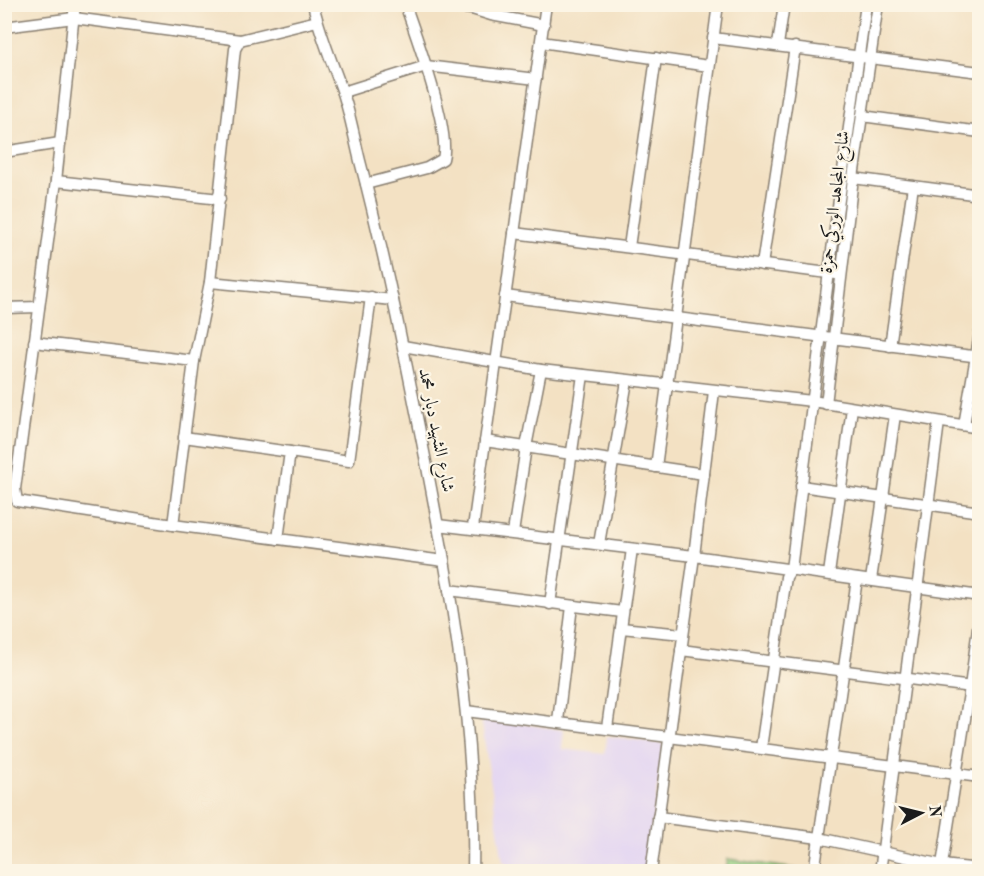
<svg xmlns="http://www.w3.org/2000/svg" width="984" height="876" font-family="'Old Standard TT',Amiri,serif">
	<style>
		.built { fill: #e2d4f3 }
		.green { fill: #97d083; stroke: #5a7650; stroke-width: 1.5 }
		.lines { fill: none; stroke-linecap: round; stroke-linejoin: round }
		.minor-casing { stroke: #887e70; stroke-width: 13 }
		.minor { stroke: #fff; stroke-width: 10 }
		.labels { text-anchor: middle; stroke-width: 4.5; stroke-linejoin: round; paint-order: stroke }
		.street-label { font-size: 18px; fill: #1c1c1c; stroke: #fcf5e5 }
	</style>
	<rect width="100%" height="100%" fill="#fcf5e5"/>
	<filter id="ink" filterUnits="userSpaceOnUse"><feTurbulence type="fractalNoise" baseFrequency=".0167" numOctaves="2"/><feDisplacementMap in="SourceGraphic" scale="12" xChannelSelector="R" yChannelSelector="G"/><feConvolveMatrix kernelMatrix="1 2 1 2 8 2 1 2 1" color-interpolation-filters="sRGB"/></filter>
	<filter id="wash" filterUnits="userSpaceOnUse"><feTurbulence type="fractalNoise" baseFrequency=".008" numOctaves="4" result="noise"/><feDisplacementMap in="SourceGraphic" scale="24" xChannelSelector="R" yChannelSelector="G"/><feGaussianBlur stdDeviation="1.35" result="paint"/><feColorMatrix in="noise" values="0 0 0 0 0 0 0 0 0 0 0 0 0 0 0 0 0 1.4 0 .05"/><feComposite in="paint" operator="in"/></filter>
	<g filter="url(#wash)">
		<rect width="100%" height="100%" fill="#f3e1c3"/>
		<path class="built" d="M 481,718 L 564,730 L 562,749 L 605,754 L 607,736 L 664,744 L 645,871 L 507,870 L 507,863 L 503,862 Z"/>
		<path class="green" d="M 728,859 L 796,869 L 795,871 L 726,871 Z"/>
	</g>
	<g filter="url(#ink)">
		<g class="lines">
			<g class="minor-casing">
				<g id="minor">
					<path d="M 75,4 L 56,181 L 15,489 L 17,501 L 173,525"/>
					<path d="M 313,4 C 320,34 332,62 342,90 C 350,113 354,137 360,161 C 386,260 406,361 426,462 C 452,597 476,734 473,872"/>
					<path d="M 431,4 L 472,9"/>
					<path d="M 474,4 L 472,9 L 491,15 L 544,25"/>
					<path d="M 317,21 L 240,40 L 235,49 L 210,282 L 194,361 L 173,525 L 444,561"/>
					<path d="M 4,27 L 74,18 L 240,40"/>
					<path d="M 713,38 L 980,72"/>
					<path d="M 541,42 L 709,66"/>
					<path d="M 778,45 L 784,4"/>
					<path d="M 343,92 L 426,66 L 536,79"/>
					<path d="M 862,116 L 980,132"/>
					<path d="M 4,152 L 60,143"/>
					<path d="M 853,178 L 980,195"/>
					<path d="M 56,181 L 220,199"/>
					<path d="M 366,184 L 427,168 L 443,159 C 451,130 416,36 405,4"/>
					<path d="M 514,233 L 836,274"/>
					<path d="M 629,247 L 656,58"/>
					<path d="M 762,265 L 795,47"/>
					<path d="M 210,282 L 393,300"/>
					<path d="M 505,296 L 980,357"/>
					<path d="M 4,308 L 39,307"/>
					<path d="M 34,342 L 194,361"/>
					<path d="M 403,346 L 541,370 L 812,401 L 980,428"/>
					<path d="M 890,346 L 913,186"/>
					<path d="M 826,404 L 853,178 L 878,4"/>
					<path d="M 964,425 L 980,333"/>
					<path d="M 184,437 L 290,452 L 278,539"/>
					<path d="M 485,441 L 704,474"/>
					<path d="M 290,452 L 349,461 L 371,297"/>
					<path d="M 656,467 L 718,4"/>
					<path d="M 801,486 L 980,512"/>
					<path d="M 438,525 L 694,556 L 980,596"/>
					<path d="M 473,528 L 546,4"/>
					<path d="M 513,533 L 526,447 L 541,370"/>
					<path d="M 599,544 L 627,381"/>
					<path d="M 829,574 L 852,408"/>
					<path d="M 871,580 L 895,415"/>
					<path d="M 449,590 L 622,612"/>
					<path d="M 550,604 L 583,375"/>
					<path d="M 621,628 L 683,634"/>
					<path d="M 681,650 L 980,688"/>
					<path d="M 466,711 L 980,777"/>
					<path d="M 558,721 L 572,606"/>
					<path d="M 607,728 L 632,549"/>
					<path d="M 761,748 L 786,577 L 791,569 L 829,272 L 866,4"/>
					<path d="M 658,817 L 819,838 L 942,865 L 980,869"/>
					<path d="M 941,871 L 970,687 L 980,613"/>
					<path d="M 651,872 L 694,556 L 714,391"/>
					<path d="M 814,872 L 857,579"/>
					<path d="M 880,872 L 939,422"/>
				</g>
			</g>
			<use href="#minor" class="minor"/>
		</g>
	</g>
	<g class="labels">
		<g class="street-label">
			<text transform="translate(834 202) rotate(-83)" y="6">شارع المجاهد الوركي حمزة</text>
			<text transform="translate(437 430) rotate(79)" y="6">شارع الشهيد دبار محمد</text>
		</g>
	</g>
	<rect width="984" height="876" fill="none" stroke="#fcf5e5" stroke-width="24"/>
	<g transform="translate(921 813) rotate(83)" stroke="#fcf5e5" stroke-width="4.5" paint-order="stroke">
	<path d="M0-4.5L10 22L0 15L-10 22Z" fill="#1c1c1c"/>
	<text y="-9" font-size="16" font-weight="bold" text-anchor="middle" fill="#1c1c1c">N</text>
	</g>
</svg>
